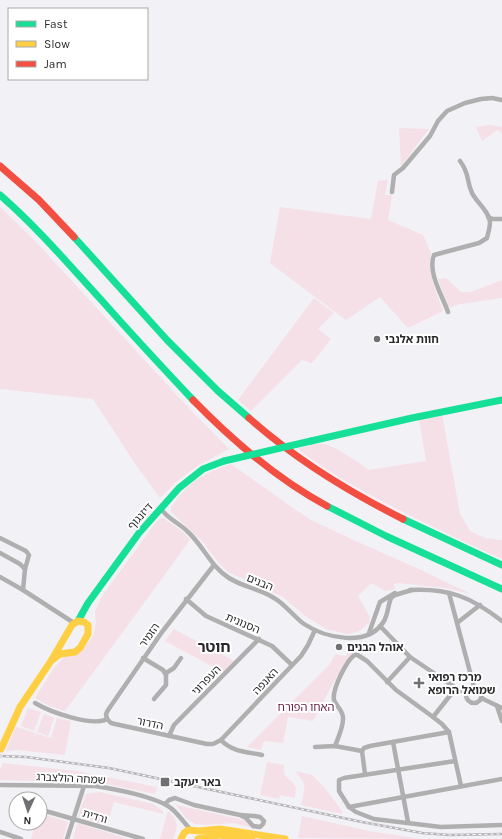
<svg xmlns="http://www.w3.org/2000/svg" width="502" height="839" font-family="Karla,'Noto Sans Hebrew',sans-serif">
	<style>
		.green { fill: #f5e0e8 }
		.lines { fill: none; stroke-linecap: round; stroke-linejoin: round }
		.street { stroke: #afafaf; stroke-width: 4.5 }
		.fast { stroke: #16e098; stroke-width: 7 }
		.slow { stroke: #ffcf43; stroke-width: 7 }
		.jam { stroke: #f24e42; stroke-width: 7 }
		.rail-casing { stroke: #b6b5b7; stroke-width: 2.5 }
		.rail { stroke: #fff; stroke-width: 1; stroke-dasharray: 3; stroke-linecap: butt }
		.fast-bridge { stroke: #16e098; stroke-width: 7 }
		.poi-dot { fill: #707073; stroke: #fff; stroke-width: 1.5 }
		.labels { text-anchor: middle; stroke-width: 4; stroke-linejoin: round; paint-order: stroke }
		.poi-label { font-size: 11px; font-weight: bold; fill: #2a2a2d; stroke: #fff; text-anchor: start }
		.street-label { font-size: 11px; fill: #2a2a2d; stroke: #fff }
		.park-label { font-size: 11px; fill: #671a3c; stroke: #fff }
		.district-label { font-size: 15px; font-weight: bold; fill: #2a2a2d; stroke: #fff }
	</style>
	<rect width="100%" height="100%" fill="#f2f1f6"/>
	<g class="green">
		<path d="M 490,125 L 502,127 L 502,134 L 499,131 L 497,130 L 482,141 L 476,127 Z"/>
		<path d="M 399,128 L 429,129 L 401,166 Z"/>
		<path d="M 388,180 L 385,195 L 392,195 L 388,220 L 423,235 L 431,253 C 426,272 437,293 443,311 L 408,328 L 380,297 L 346,320 L 270,263 L 280,207 L 371,219 L 378,181 Z"/>
		<path d="M 0,207 L 37,243 L 184,403 L 229,449 L 197,466 L 176,482 L 160,498 L 136,465 L 93,399 L 0,389 Z"/>
		<path d="M 446,278 L 461,292 L 471,292 L 502,280 L 502,298 L 460,304 L 450,308 L 446,301 L 438,279 Z"/>
		<path d="M 314,298 L 334,313 L 318,329 L 331,339 L 312,363 L 302,360 L 251,411 L 238,400 Z"/>
		<path d="M 442,414 L 460,514 L 470,531 L 485,538 L 502,540 L 502,559 C 472,546 443,531 413,517 C 373,497 333,476 298,449 C 305,447 315,443 323,444 C 335,446 358,462 369,470 L 426,461 L 419,419 Z"/>
		<path d="M 231,464 L 293,508 L 311,520 L 349,538 L 421,570 L 471,594 L 445,588 L 398,583 L 394,584 L 395,589 L 385,591 L 371,583 L 358,596 L 370,617 L 369,623 L 365,626 L 361,630 L 353,633 L 347,634 L 326,629 L 304,615 L 283,597 L 228,572 L 218,562 L 202,541 L 171,512 L 171,507 C 191,480 200,475 231,464 Z"/>
		<path d="M 160,518 L 163,518 L 183,532 L 190,540 L 65,711 C 53,708 45,704 35,698 L 53,669 L 66,655 L 79,653 L 82,651 L 93,636 L 96,623 L 95,612 L 102,596 L 157,521 Z"/>
		<path d="M 174,629 L 236,662 L 223,672 L 165,641 Z"/>
		<path d="M 363,641 C 341,664 328,693 313,721 L 288,717 L 283,743 L 264,741 L 261,750 L 247,747 L 330,664 L 335,654 L 346,656 L 350,643 Z"/>
		<path d="M 28,708 L 41,712 L 34,731 L 21,726 Z"/>
		<path d="M 44,714 L 54,718 L 48,736 L 37,732 Z"/>
		<path d="M 57,718 L 71,721 L 65,755 L 17,750 L 6,751 L 16,727 L 51,738 Z"/>
		<path d="M 267,762 L 284,765 C 282,779 291,778 296,787 L 295,798 L 280,795 L 279,799 L 260,795 Z"/>
		<path d="M 3,763 L 76,771 L 157,787 L 155,794 L 97,782 L 0,780 L 0,770 Z"/>
		<path d="M 295,771 L 312,775 L 325,788 L 342,811 L 342,814 L 301,805 C 305,786 308,786 295,771 Z"/>
		<path d="M 100,792 L 153,804 L 163,811 L 163,814 L 114,802 L 107,825 L 78,817 L 86,794 Z"/>
		<path d="M 176,805 L 244,820 L 251,827 L 233,823 L 203,825 L 195,824 L 186,818 Z"/>
		<path d="M 168,811 C 178,820 179,826 173,839 L 160,839 Z"/>
		<path d="M 40,813 L 68,822 L 63,839 L 31,839 L 36,823 L 40,823 Z"/>
		<path d="M 302,816 L 369,831 L 421,839 L 298,838 Z"/>
		<path d="M 77,823 L 125,838 L 128,839 L 73,839 Z"/>
	</g>
	<g class="lines">
		<g class="street">
			<path d="M 392,192 L 394,175 L 403,168 L 430,136 L 438,121 L 447,111 L 465,103 L 481,99 L 492,98 L 502,100"/>
			<path d="M 488,217 L 493,219 L 502,219"/>
			<path d="M 448,312 C 443,297 427,272 434,255 L 479,243 L 487,238 C 488,233 490,228 490,222 C 489,211 477,203 472,193 C 466,180 470,174 460,161"/>
			<path d="M 161,509 C 168,519 179,523 187,531 C 203,545 211,567 229,578 C 243,587 260,589 274,598 C 285,604 293,616 304,624 C 325,638 368,648 384,621 C 388,614 388,605 391,598 L 395,595 L 412,590"/>
			<path d="M 0,538 L 26,551 L 29,555 L 25,569 L 23,590"/>
			<path d="M 0,553 L 20,564 L 25,569"/>
			<path d="M 0,577 L 23,590 L 74,623"/>
			<path d="M 410,590 C 449,588 471,597 502,621"/>
			<path d="M 449,593 L 474,687"/>
			<path d="M 186,599 L 206,616 L 272,646 L 292,665"/>
			<path d="M 457,623 L 480,605"/>
			<path d="M 380,626 L 410,657 L 456,688 L 466,693"/>
			<path d="M 369,633 L 380,602 L 395,593"/>
			<path d="M 143,658 L 163,670 L 166,675 L 166,685 L 154,699"/>
			<path d="M 166,673 L 174,668 L 181,658"/>
			<path d="M 387,682 L 410,657"/>
			<circle cx="474" cy="695" r="8"/>
			<path d="M 481,698 L 502,708"/>
			<path d="M 35,703 C 50,712 92,727 107,719"/>
			<path d="M 497,706 L 502,721"/>
			<path d="M 433,717 L 456,688"/>
			<path d="M 107,719 L 111,723 L 115,724 L 207,744 L 213,744 L 221,740 L 301,656 L 308,645 L 315,630"/>
			<path d="M 107,719 L 106,714 L 108,710 L 162,632 L 214,565"/>
			<path d="M 169,736 L 174,725 L 259,639"/>
			<path d="M 221,740 C 232,752 248,752 262,755"/>
			<path d="M 393,742 L 408,822"/>
			<path d="M 335,746 C 338,738 343,728 343,719 C 344,711 336,706 334,700 C 332,689 347,659 356,654 L 367,661 L 396,690 L 433,717 L 442,724 L 449,732 L 461,786"/>
			<path d="M 315,747 L 335,746 L 362,751"/>
			<path d="M 362,751 L 364,748 L 370,746 L 449,732"/>
			<path d="M 362,751 L 365,774"/>
			<path d="M 455,761 L 344,778 L 339,780 L 339,791 L 349,807 L 356,812 L 374,819 L 441,827 L 502,825"/>
			<path d="M 1,785 L 95,786 C 115,789 158,797 172,809 C 179,815 185,824 191,830"/>
			<path d="M 165,804 L 169,800 L 175,798 L 194,805 L 240,815"/>
			<path d="M 349,807 L 502,779"/>
			<path d="M 42,810 L 143,839"/>
			<path d="M 240,815 L 254,816 L 260,817 L 264,821 L 263,824 L 260,827 L 253,826 L 246,818 Z"/>
			<path d="M 0,832 L 21,839"/>
			<path d="M 67,839 L 84,786"/>
		</g>
		<g class="fast">
			<path d="M 0,195 C 38,228 70,266 104,303 C 133,336 163,368 193,400"/>
			<path d="M 74,237 L 167,340 L 218,391 L 249,418"/>
			<path d="M 311,441 L 412,418 L 502,400"/>
			<path d="M 327,506 L 386,536 L 502,589"/>
			<path d="M 403,519 L 502,565"/>
			<path d="M 78,621 L 88,603 L 139,533 L 179,488 L 203,469 L 224,461"/>
		</g>
		<g class="slow">
			<path d="M 1,749 L 20,707 L 51,661 L 72,625 L 78,621 L 84,622 L 88,625 L 88,634 L 80,648 L 75,652 L 60,654 L 51,661"/>
			<path d="M 181,839 L 184,833 L 188,830 L 199,831 L 220,829 L 285,839"/>
			<path d="M 198,839 L 219,835 L 252,839"/>
		</g>
		<g class="jam">
			<path d="M 0,166 L 39,200 L 74,237"/>
			<path d="M 193,400 C 233,441 277,479 327,506"/>
			<path d="M 249,418 C 295,459 347,491 403,519"/>
		</g>
		<g class="rail-casing">
			<path id="rail" d="M 0,756 L 26,757 L 109,768 L 362,822 L 422,833 L 449,835 L 502,834"/>
		</g>
		<use href="#rail" class="rail"/>
		<path class="fast-bridge" d="M 224,461 L 311,441"/>
	</g>
	<g class="poi-dot">
		<circle cx="377" cy="339" r="4"/>
		<circle cx="339" cy="647" r="4"/>
		<path d="M417 677h4v4h4v4h-4v4h-4v-4h-4v-4h4z"/>
		<rect x="160" y="777" width="10" height="10" rx="2"/>
	</g>
	<g class="labels">
		<g class="poi-label">
			<text x="385" y="343">חוות אלנבי</text>
			<text x="347" y="651">אוהל הבנים</text>
			<text x="428" y="681">מרכז רפואי<tspan x="428" dy="13">שמואל הרופא</tspan></text>
			<text x="174" y="786">באר יעקב</text>
		</g>
		<g class="street-label">
			<text transform="translate(140 516) rotate(-48)" y="4">דיזנגוף</text>
			<text transform="translate(260 582) rotate(22)" y="4">הבנים</text>
			<text transform="translate(243 623) rotate(23)" y="4">הסנונית</text>
			<text transform="translate(149 635) rotate(-55)" y="4">הזמיר</text>
			<text transform="translate(206 680) rotate(-46)" y="4">העפרוני</text>
			<text transform="translate(265 681) rotate(-47)" y="4">האנפה</text>
			<text transform="translate(150 723) rotate(12)" y="4">הדרור</text>
			<text transform="translate(71 778) rotate(3)" y="4">שמחה הולצברג</text>
			<text transform="translate(95 816) rotate(16)" y="4">ורדית</text>
		</g>
		<g class="park-label">
			<text x="306" y="711">האחו הפורח</text>
		</g>
		<g class="district-label">
			<text x="214" y="652">חוטר</text>
		</g>
	</g>
	<rect x="8" y="8" width="140" height="72" fill="#ffffff" stroke="#aaaaab"/>
	<rect x="16" y="21" width="20" height="6" fill="#16e098" stroke="#aaaaab"/>
	<text x="44" y="28" font-size="12" fill="#2a2a2d">Fast</text>
	<rect x="16" y="41" width="20" height="6" fill="#ffcf43" stroke="#aaaaab"/>
	<text x="44" y="48" font-size="12" fill="#2a2a2d">Slow</text>
	<rect x="16" y="61" width="20" height="6" fill="#f24e42" stroke="#aaaaab"/>
	<text x="44" y="68" font-size="12" fill="#2a2a2d">Jam</text>
	<g transform="translate(28 811) rotate(183)"><circle r="19" fill="#ffffff" stroke="#aaaaab"/>
	<path d="M0-3L7 15L0 10L-7 15Z" fill="#707073"/>
	<text y="-6" font-size="11" font-weight="bold" text-anchor="middle" fill="#2a2a2d">N</text>
	</g>
</svg>
